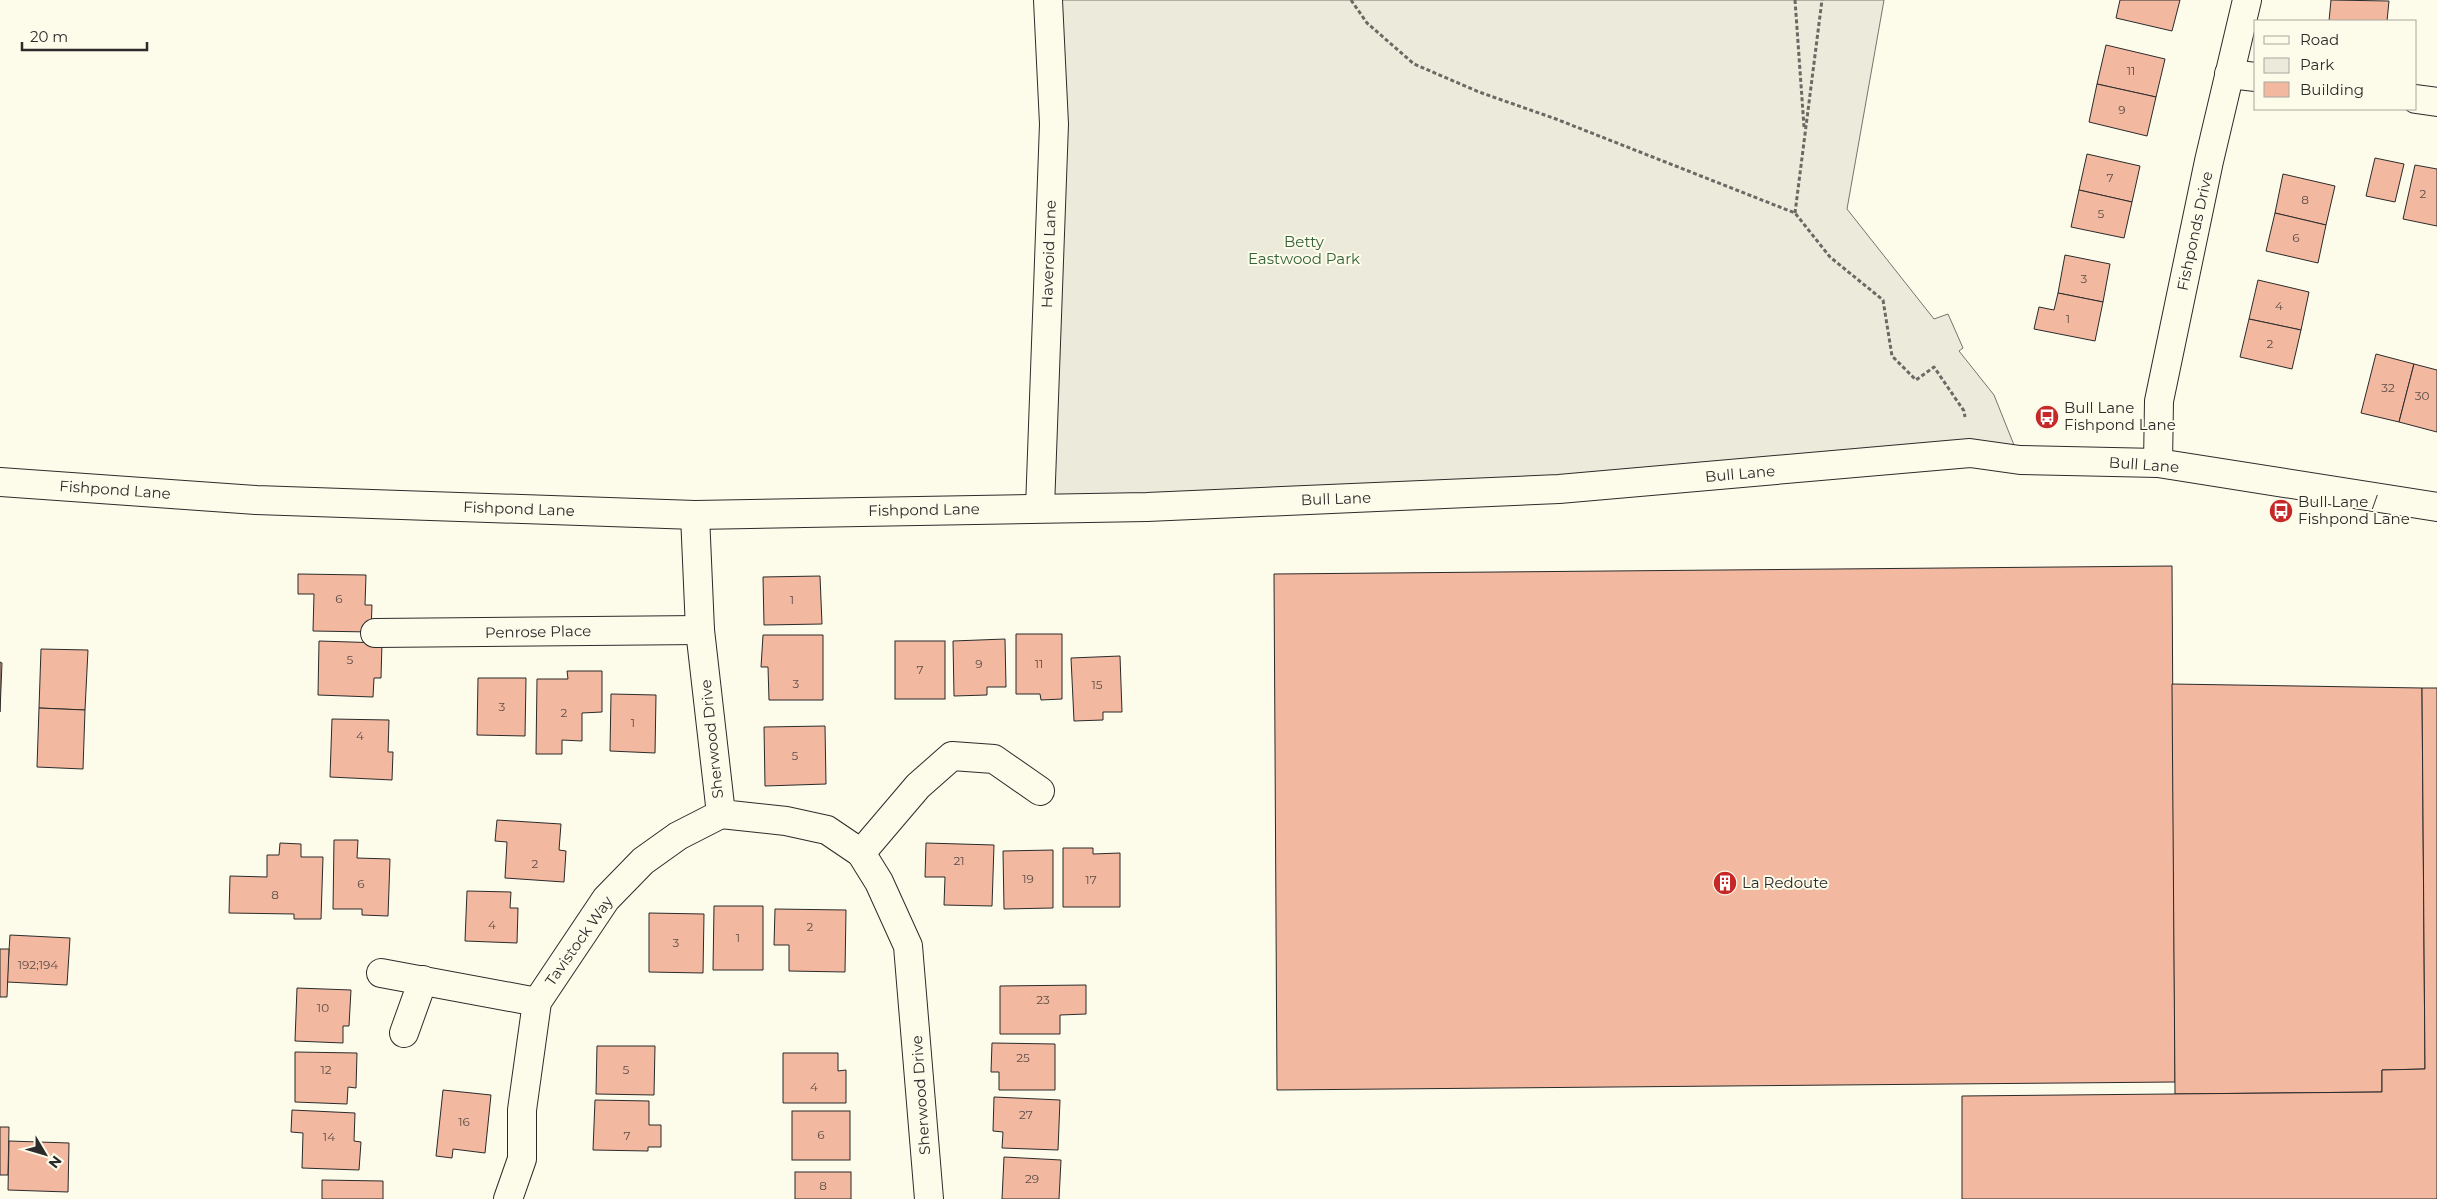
<svg xmlns="http://www.w3.org/2000/svg" width="2437" height="1199" font-family="Montserrat,sans-serif">
	<style>
		.green { fill: #ecebdb; stroke: #74746e }
		.building { fill: #f2b8a0; stroke: #2b2b2b }
		.lines { fill: none; stroke-linecap: round; stroke-linejoin: round }
		.street-casing { stroke: #2b2b2b; stroke-width: 30 }
		.secondary-casing { stroke: #2b2b2b; stroke-width: 30 }
		.path { stroke: #6a6964; stroke-width: 3; stroke-dasharray: 4 2.5; stroke-linecap: butt }
		.street { stroke: #fdfbea; stroke-width: 28 }
		.secondary { stroke: #fdfbea; stroke-width: 28 }
		.labels { text-anchor: middle; stroke-width: 4; stroke-linejoin: round; paint-order: stroke }
		.number-label { font-size: 12px; fill: #5d4e48 }
		.street-label { font-size: 15px; fill: #2b2b2b; stroke: #fdfbea }
		.park-label { font-size: 15px; fill: #34623c; stroke: #fdfbea }
		.poi-label { font-size: 15px; fill: #2b2b2b; stroke: #fdfbea; text-anchor: start }
	</style>
	<rect width="100%" height="100%" fill="#fdfbea"/>
	<path class="green" d="M 1048,0 L 1884,0 L 1847,209 L 1934,319 L 1948,314 L 1963,348 L 1959,351 L 1994,395 L 2020,460 L 1040,508 Z"/>
	<g class="building">
		<path d="M 2120,0 L 2180,0 L 2172,31 L 2116,18 Z"/>
		<path d="M 2331,0 L 2389,1 L 2387,21 L 2329,21 Z"/>
		<path d="M 2106,45 L 2165,59 L 2156,97 L 2097,84 Z"/>
		<path d="M 2097,84 L 2156,97 L 2147,136 L 2089,122 Z"/>
		<path d="M 2087,154 L 2140,166 L 2132,202 L 2079,190 Z"/>
		<path d="M 2375,158 L 2404,164 L 2395,202 L 2366,196 Z"/>
		<path d="M 2415,165 L 2437,169 L 2437,226 L 2403,219 Z"/>
		<path d="M 2283,174 L 2335,186 L 2326,225 L 2275,213 Z"/>
		<path d="M 2079,190 L 2132,202 L 2124,238 L 2071,227 Z"/>
		<path d="M 2275,213 L 2326,225 L 2318,263 L 2266,251 Z"/>
		<path d="M 2065,255 L 2110,264 L 2103,302 L 2058,293 Z"/>
		<path d="M 2258,280 L 2309,292 L 2301,330 L 2249,319 Z"/>
		<path d="M 2058,293 L 2103,302 L 2095,341 L 2034,329 L 2039,307 L 2054,310 Z"/>
		<path d="M 2249,319 L 2301,330 L 2292,369 L 2240,357 Z"/>
		<path d="M 2376,354 L 2414,364 L 2399,422 L 2361,413 Z"/>
		<path d="M 2414,364 L 2437,370 L 2437,432 L 2399,422 Z"/>
		<path d="M 2172,566 L 2175,1082 L 1277,1090 L 1274,574 Z"/>
		<path d="M 298,574 L 366,575 L 365,605 L 372,605 L 371,632 L 313,631 L 314,594 L 298,594 Z"/>
		<path d="M 820,576 L 822,624 L 764,625 L 763,577 Z"/>
		<path d="M 1016,634 L 1062,634 L 1062,699 L 1041,700 L 1040,694 L 1016,694 Z"/>
		<path d="M 763,635 L 823,635 L 823,700 L 769,700 L 768,667 L 761,667 Z"/>
		<path d="M 1005,639 L 1006,687 L 987,687 L 987,695 L 954,696 L 953,641 Z"/>
		<path d="M 319,641 L 382,643 L 381,678 L 374,678 L 373,697 L 318,695 Z"/>
		<rect x="895" y="641" width="50" height="58"/>
		<path d="M 41,649 L 88,650 L 85,710 L 39,708 Z"/>
		<path d="M 1120,656 L 1122,712 L 1103,712 L 1103,720 L 1074,721 L 1071,658 Z"/>
		<path d="M 0,662 L 2,663 L 0,712 Z"/>
		<path d="M 567,671 L 602,671 L 602,712 L 582,713 L 582,741 L 562,740 L 562,754 L 536,754 L 537,679 L 568,679 Z"/>
		<path d="M 478,678 L 526,678 L 525,736 L 477,735 Z"/>
		<path d="M 2172,684 L 2422,688 L 2425,1069 L 2382,1070 L 2382,1092 L 2175,1094 Z"/>
		<path d="M 2422,688 L 2437,688 L 2437,1199 L 1962,1199 L 1962,1096 L 2382,1092 L 2382,1070 L 2425,1069 Z"/>
		<path d="M 611,694 L 656,695 L 655,753 L 610,751 Z"/>
		<path d="M 39,708 L 85,710 L 83,769 L 37,767 Z"/>
		<path d="M 332,719 L 389,720 L 388,752 L 393,752 L 392,780 L 330,777 Z"/>
		<path d="M 825,726 L 826,784 L 765,786 L 764,727 Z"/>
		<path d="M 497,820 L 561,824 L 559,850 L 566,851 L 564,882 L 505,878 L 507,842 L 495,841 Z"/>
		<path d="M 334,840 L 358,840 L 357,858 L 390,859 L 388,916 L 362,915 L 362,909 L 333,909 Z"/>
		<path d="M 280,843 L 301,844 L 301,857 L 323,857 L 321,919 L 294,919 L 294,914 L 229,913 L 230,876 L 267,877 L 267,855 L 279,855 Z"/>
		<path d="M 926,843 L 994,845 L 992,906 L 944,905 L 945,877 L 925,877 Z"/>
		<path d="M 1063,848 L 1093,848 L 1093,854 L 1120,853 L 1120,907 L 1063,907 Z"/>
		<path d="M 1053,850 L 1053,908 L 1004,909 L 1003,851 Z"/>
		<path d="M 467,891 L 511,892 L 510,908 L 518,908 L 517,943 L 465,941 Z"/>
		<path d="M 714,906 L 763,906 L 763,970 L 713,970 Z"/>
		<path d="M 775,909 L 846,910 L 845,972 L 789,971 L 789,945 L 774,945 Z"/>
		<path d="M 649,913 L 704,914 L 703,973 L 649,972 Z"/>
		<path d="M 10,935 L 70,938 L 67,985 L 7,982 Z"/>
		<path d="M 0,949 L 9,949 L 7,997 L 0,997 Z"/>
		<path d="M 1086,985 L 1086,1014 L 1060,1015 L 1060,1034 L 1000,1034 L 1000,986 Z"/>
		<path d="M 297,988 L 351,990 L 349,1026 L 343,1026 L 343,1043 L 295,1041 Z"/>
		<path d="M 992,1043 L 1055,1044 L 1055,1090 L 999,1090 L 999,1072 L 991,1072 Z"/>
		<path d="M 597,1046 L 655,1046 L 654,1095 L 596,1094 Z"/>
		<path d="M 295,1052 L 357,1053 L 356,1088 L 348,1087 L 347,1104 L 295,1102 Z"/>
		<path d="M 783,1053 L 838,1053 L 838,1071 L 846,1070 L 846,1103 L 783,1103 Z"/>
		<path d="M 443,1090 L 491,1095 L 485,1153 L 453,1149 L 452,1158 L 436,1156 Z"/>
		<path d="M 994,1097 L 1060,1100 L 1058,1150 L 1002,1148 L 1003,1132 L 993,1131 Z"/>
		<path d="M 595,1100 L 649,1101 L 649,1125 L 661,1125 L 661,1147 L 648,1147 L 648,1151 L 593,1150 Z"/>
		<path d="M 292,1110 L 355,1113 L 354,1141 L 361,1142 L 359,1170 L 302,1168 L 303,1133 L 291,1132 Z"/>
		<rect x="792" y="1111" width="58" height="49"/>
		<path d="M 0,1127 L 9,1127 L 8,1175 L 0,1175 Z"/>
		<path d="M 9,1141 L 69,1143 L 68,1192 L 8,1190 Z"/>
		<path d="M 1004,1157 L 1061,1160 L 1059,1199 L 1002,1199 Z"/>
		<rect x="795" y="1172" width="56" height="27"/>
		<path d="M 322,1180 L 383,1181 L 383,1199 L 322,1199 Z"/>
	</g>
	<g class="lines">
		<g class="street-casing">
			<g id="street">
				<path d="M 2229,74 L 2256,77"/>
				<path d="M 2416,99 L 2437,102"/>
				<path d="M 2158,463 L 2159,401 L 2209,161 L 2247,0"/>
				<path d="M 695,515 L 700,630 L 721,814 L 786,821 L 827,830 L 861,853 L 879,882 L 908,946 L 929,1199"/>
				<path d="M 375,633 L 700,630"/>
				<path d="M 861,853 L 918,786 L 952,756 L 994,759 L 1040,791"/>
				<path d="M 381,973 L 537,1002"/>
				<path d="M 404,1033 L 423,980"/>
				<path d="M 508,1199 L 522,1159 L 522,1110 L 537,1002 L 606,899 L 643,861 L 678,836 L 721,814"/>
			</g>
		</g>
		<g class="secondary-casing">
			<g id="secondary">
				<path d="M 0,482 L 256,500 L 695,515 L 1147,507 L 1559,489 L 1970,453 L 2020,460 L 2158,463 L 2437,507"/>
				<path d="M 1040,508 L 1054,124 L 1048,0"/>
			</g>
		</g>
		<g class="path">
			<path d="M 1351,0 L 1367,23 L 1414,64 L 1479,92 L 1556,119 L 1795,213 L 1830,257 L 1883,300 L 1892,356 L 1916,380 L 1934,367 L 1964,411 L 1965,417"/>
			<path d="M 1795,0 L 1804,127"/>
			<path d="M 1795,213 L 1822,0"/>
		</g>
		<use href="#street" class="street"/>
		<use href="#secondary" class="secondary"/>
	</g>
	<defs>
		<g id="bus-disc" transform="scale(1.25)"><circle r="9.5" fill="#c62828" stroke="#fdfbea"/><path d="M-5-6H5V4H4V6H2V4H-2V6H-4V4H-5ZM-3.5-4V0h7V-4ZM-3.5 1.2v1.5H-2V1.2ZM2 1.2v1.5H3.5V1.2Z" fill="#fff"/></g>
		<g id="building-disc" transform="scale(1.25)"><circle r="9.5" fill="#c62828" stroke="#fdfbea"/><path d="M-4-6H4V6H1V3H-1V6H-4ZM-2.5-4.3h1.7v1.8h-1.7ZM.8-4.3h1.7v1.8H.8ZM-2.5-1h1.7V.8h-1.7ZM.8-1h1.7V.8H.8Z" fill="#fff"/></g>
	</defs>
	<g fill-rule="evenodd">
		<use href="#bus-disc" x="2047" y="417"/>
		<use href="#bus-disc" x="2281" y="511"/>
		<use href="#building-disc" x="1725" y="883"/>
	</g>
	<g class="labels">
		<g class="number-label">
			<text x="2131" y="75">11</text>
			<text x="2122" y="114">9</text>
			<text x="2110" y="182">7</text>
			<text x="2423" y="198">2</text>
			<text x="2305" y="204">8</text>
			<text x="2101" y="218">5</text>
			<text x="2296" y="242">6</text>
			<text x="2084" y="283">3</text>
			<text x="2279" y="310">4</text>
			<text x="2068" y="323">1</text>
			<text x="2270" y="348">2</text>
			<text x="2388" y="392">32</text>
			<text x="2422" y="400">30</text>
			<text x="339" y="603">6</text>
			<text x="792" y="604">1</text>
			<text x="350" y="664">5</text>
			<text x="979" y="668">9</text>
			<text x="1039" y="668">11</text>
			<text x="920" y="674">7</text>
			<text x="796" y="688">3</text>
			<text x="1097" y="689">15</text>
			<text x="502" y="711">3</text>
			<text x="564" y="717">2</text>
			<text x="633" y="727">1</text>
			<text x="360" y="740">4</text>
			<text x="795" y="760">5</text>
			<text x="959" y="865">21</text>
			<text x="535" y="868">2</text>
			<text x="1028" y="883">19</text>
			<text x="1091" y="884">17</text>
			<text x="361" y="888">6</text>
			<text x="275" y="899">8</text>
			<text x="492" y="929">4</text>
			<text x="810" y="931">2</text>
			<text x="738" y="942">1</text>
			<text x="676" y="947">3</text>
			<text x="38" y="969">192;194</text>
			<text x="1043" y="1004">23</text>
			<text x="323" y="1012">10</text>
			<text x="1023" y="1062">25</text>
			<text x="326" y="1074">12</text>
			<text x="626" y="1074">5</text>
			<text x="814" y="1091">4</text>
			<text x="1026" y="1119">27</text>
			<text x="464" y="1126">16</text>
			<text x="821" y="1139">6</text>
			<text x="627" y="1140">7</text>
			<text x="329" y="1141">14</text>
			<text x="1032" y="1183">29</text>
			<text x="823" y="1190">8</text>
		</g>
		<g class="street-label">
			<text transform="translate(2195 231) rotate(-78)" y="5">Fishponds Drive</text>
			<text transform="translate(1049 254) rotate(-88)" y="5">Haveroid Lane</text>
			<text transform="translate(2144 465) rotate(4)" y="5">Bull Lane</text>
			<text transform="translate(1740 474) rotate(-5)" y="5">Bull Lane</text>
			<text transform="translate(115 490) rotate(4)" y="5">Fishpond Lane</text>
			<text transform="translate(1336 499) rotate(-2)" y="5">Bull Lane</text>
			<text transform="translate(519 509) rotate(2)" y="5">Fishpond Lane</text>
			<text transform="translate(924 510) rotate(-1)" y="5">Fishpond Lane</text>
			<text transform="translate(538 632) rotate(-1)" y="5">Penrose Place</text>
			<text transform="translate(712 739) rotate(-96)" y="5">Sherwood Drive</text>
			<text transform="translate(579 941) rotate(-55)" y="5">Tavistock Way</text>
			<text transform="translate(921 1095) rotate(-94)" y="5">Sherwood Drive</text>
		</g>
		<g class="park-label">
			<text x="1304" y="247">Betty<tspan x="1304" dy="17">Eastwood Park</tspan></text>
		</g>
		<g class="poi-label">
			<text x="2064" y="413">Bull Lane<tspan x="2064" dy="17">Fishpond Lane</tspan></text>
			<text x="2298" y="507">Bull Lane /<tspan x="2298" dy="17">Fishpond Lane</tspan></text>
			<text x="1742" y="888">La Redoute</text>
		</g>
	</g>
	<rect x="2254" y="20" width="162" height="90" fill="#fdfbea" stroke="#a9a89e"/>
	<rect x="2264" y="36" width="25" height="8" fill="#fdfbea" stroke="#a9a89e"/>
	<text x="2300" y="45" font-size="15" fill="#2b2b2b">Road</text>
	<rect x="2264" y="58" width="25" height="15" fill="#ecebdb" stroke="#a9a89e"/>
	<text x="2300" y="70" font-size="15" fill="#2b2b2b">Park</text>
	<rect x="2264" y="82" width="25" height="15" fill="#f2b8a0" stroke="#a9a89e"/>
	<text x="2300" y="95" font-size="15" fill="#2b2b2b">Building</text>
	<g transform="translate(45 1154) rotate(128)" stroke="#fdfbea" stroke-width="4" paint-order="stroke">
	<path d="M0-4L9 19L0 12L-9 19Z" fill="#2b2b2b"/>
	<text y="-8" font-size="14" font-weight="bold" text-anchor="middle" fill="#2b2b2b">N</text>
	</g>
	<path d="M22 42v8h125v-8" fill="none" stroke="#2b2b2b" stroke-width="2.5"/>
	<text x="30" y="42" font-size="15" fill="#2b2b2b" stroke="#fdfbea" stroke-width="4" paint-order="stroke">20 m</text>
</svg>
